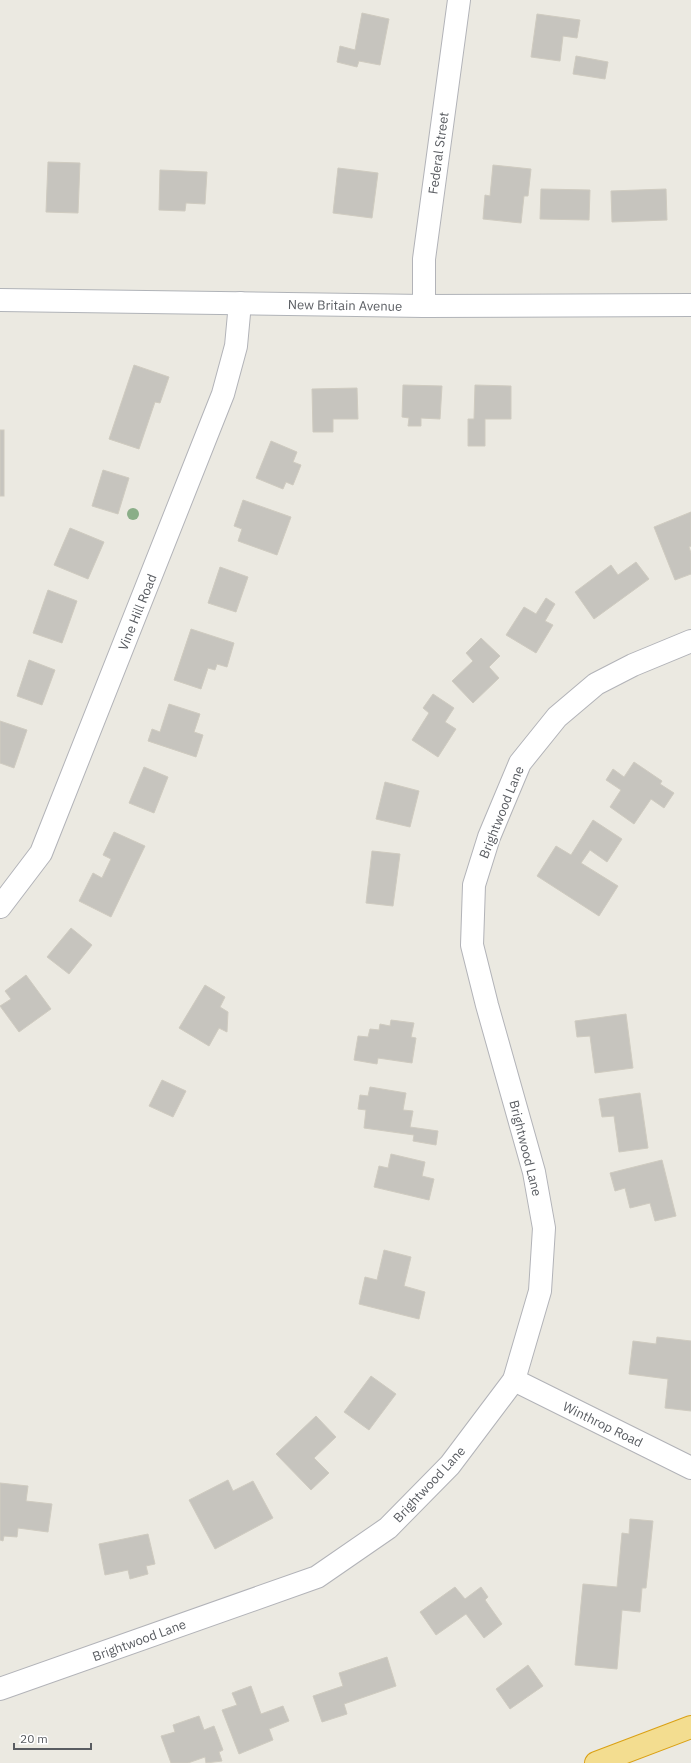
<svg xmlns="http://www.w3.org/2000/svg" width="691" height="1763" font-family="'IBM Plex Sans',sans-serif">
	<style>
		.building { fill: #c6c4be; stroke: #cfcbc0 }
		.lines { fill: none; stroke-linecap: round; stroke-linejoin: round }
		.minor-casing { stroke: #b2b3b8; stroke-width: 24 }
		.secondary-casing { stroke: #b0b3b8; stroke-width: 24 }
		.motorway-casing { stroke: #daa013; stroke-width: 24 }
		.minor { stroke: #fff; stroke-width: 22 }
		.secondary { stroke: #fff; stroke-width: 22 }
		.motorway { stroke: #f3dd90; stroke-width: 22 }
		.tree { fill: #8aae88 }
		.labels { text-anchor: middle; stroke-width: 3.5; stroke-linejoin: round; paint-order: stroke }
		.street-label { font-size: 13px; fill: #595c61; stroke: #fff }
	</style>
	<rect width="100%" height="100%" fill="#ebe9e1"/>
	<g class="building">
		<path d="M 362,13 L 389,19 L 380,65 L 359,61 L 357,67 L 337,62 L 340,46 L 355,50 Z"/>
		<path d="M 537,14 L 580,20 L 577,38 L 563,36 L 560,61 L 531,57 Z"/>
		<path d="M 576,56 L 608,62 L 605,79 L 573,74 Z"/>
		<path d="M 48,162 L 80,163 L 78,213 L 46,212 Z"/>
		<path d="M 493,165 L 531,169 L 528,196 L 524,196 L 521,223 L 483,219 L 485,195 L 490,196 Z"/>
		<path d="M 338,168 L 378,173 L 372,218 L 333,213 Z"/>
		<path d="M 160,170 L 207,172 L 205,204 L 186,203 L 185,211 L 159,210 Z"/>
		<path d="M 541,189 L 590,190 L 589,220 L 540,219 Z"/>
		<path d="M 666,189 L 667,220 L 612,222 L 611,191 Z"/>
		<path d="M 134,365 L 169,377 L 160,403 L 155,402 L 139,449 L 109,439 Z"/>
		<path d="M 403,385 L 442,386 L 440,419 L 421,418 L 421,426 L 408,426 L 409,418 L 402,417 Z"/>
		<path d="M 475,385 L 511,386 L 511,419 L 485,419 L 485,446 L 468,446 L 468,419 L 474,419 Z"/>
		<path d="M 357,388 L 358,419 L 333,419 L 333,432 L 313,432 L 312,389 Z"/>
		<rect x="0" y="430" width="4" height="66"/>
		<path d="M 271,441 L 297,452 L 293,462 L 301,465 L 293,485 L 286,482 L 283,489 L 256,478 Z"/>
		<path d="M 103,470 L 129,478 L 118,514 L 92,506 Z"/>
		<path d="M 243,500 L 291,517 L 277,555 L 238,541 L 242,529 L 234,526 Z"/>
		<path d="M 691,512 L 691,546 L 689,547 L 691,553 L 691,574 L 675,580 L 654,527 Z"/>
		<path d="M 70,528 L 104,542 L 88,579 L 54,565 Z"/>
		<path d="M 636,562 L 649,579 L 594,619 L 575,592 L 611,565 L 618,575 Z"/>
		<path d="M 220,567 L 248,577 L 236,612 L 208,603 Z"/>
		<path d="M 48,590 L 77,601 L 62,643 L 33,633 Z"/>
		<path d="M 546,598 L 555,604 L 545,621 L 553,625 L 536,653 L 506,635 L 524,607 L 536,614 Z"/>
		<path d="M 191,629 L 234,643 L 227,667 L 217,664 L 215,670 L 208,668 L 201,689 L 174,680 Z"/>
		<path d="M 481,638 L 500,656 L 489,667 L 499,678 L 473,703 L 452,681 L 473,661 L 466,653 Z"/>
		<path d="M 29,660 L 55,670 L 42,705 L 17,696 Z"/>
		<path d="M 433,694 L 454,708 L 445,722 L 456,729 L 438,757 L 412,740 L 429,713 L 423,708 Z"/>
		<path d="M 169,704 L 200,714 L 194,732 L 203,735 L 196,757 L 148,741 L 152,729 L 160,732 Z"/>
		<path d="M 0,721 L 27,730 L 14,768 L 0,763 Z"/>
		<path d="M 634,762 L 662,781 L 660,784 L 674,793 L 664,808 L 651,799 L 634,824 L 610,807 L 621,790 L 606,780 L 613,769 L 624,777 Z"/>
		<path d="M 144,767 L 168,777 L 154,813 L 129,803 Z"/>
		<path d="M 385,782 L 419,791 L 410,827 L 376,819 Z"/>
		<path d="M 593,820 L 622,839 L 607,862 L 590,850 L 581,863 L 618,886 L 599,916 L 537,876 L 556,846 L 571,855 Z"/>
		<path d="M 114,832 L 145,846 L 111,917 L 79,901 L 93,873 L 102,878 L 111,859 L 103,855 Z"/>
		<path d="M 372,851 L 400,854 L 393,906 L 366,903 Z"/>
		<path d="M 71,928 L 92,945 L 69,974 L 47,957 Z"/>
		<path d="M 26,975 L 51,1009 L 19,1032 L 0,1006 L 11,999 L 5,991 Z"/>
		<path d="M 205,985 L 225,997 L 220,1007 L 228,1012 L 227,1032 L 219,1028 L 209,1046 L 179,1028 Z"/>
		<path d="M 626,1014 L 633,1068 L 595,1073 L 590,1036 L 577,1037 L 575,1021 Z"/>
		<path d="M 391,1020 L 414,1023 L 411,1037 L 416,1038 L 412,1063 L 378,1058 L 377,1064 L 354,1060 L 358,1036 L 368,1037 L 370,1029 L 379,1030 L 380,1024 L 390,1026 Z"/>
		<path d="M 162,1080 L 186,1091 L 173,1117 L 149,1106 Z"/>
		<path d="M 370,1087 L 406,1093 L 403,1110 L 413,1111 L 410,1127 L 438,1131 L 436,1145 L 413,1141 L 414,1135 L 364,1128 L 366,1110 L 358,1109 L 360,1095 L 368,1096 Z"/>
		<path d="M 640,1093 L 648,1148 L 619,1152 L 614,1116 L 602,1117 L 599,1099 Z"/>
		<path d="M 391,1154 L 425,1162 L 422,1176 L 434,1179 L 429,1200 L 374,1187 L 379,1166 L 388,1168 Z"/>
		<path d="M 662,1160 L 676,1216 L 655,1221 L 650,1203 L 630,1208 L 625,1188 L 615,1191 L 610,1173 Z"/>
		<path d="M 384,1250 L 411,1257 L 404,1286 L 425,1292 L 419,1319 L 359,1304 L 365,1277 L 377,1280 Z"/>
		<path d="M 657,1337 L 691,1341 L 691,1411 L 665,1408 L 668,1379 L 629,1374 L 633,1341 L 656,1344 Z"/>
		<path d="M 371,1376 L 396,1394 L 369,1430 L 344,1412 Z"/>
		<path d="M 316,1416 L 336,1437 L 314,1458 L 329,1473 L 311,1490 L 276,1454 Z"/>
		<path d="M 228,1480 L 233,1491 L 253,1481 L 273,1518 L 215,1549 L 189,1500 Z"/>
		<path d="M 0,1483 L 28,1486 L 26,1501 L 52,1504 L 48,1532 L 18,1528 L 17,1537 L 4,1536 L 3,1541 L 0,1540 Z"/>
		<path d="M 630,1519 L 653,1521 L 646,1588 L 642,1588 L 640,1612 L 622,1610 L 617,1669 L 575,1665 L 583,1584 L 617,1587 L 622,1533 L 629,1534 Z"/>
		<path d="M 148,1534 L 155,1564 L 146,1566 L 148,1574 L 130,1579 L 128,1570 L 105,1575 L 99,1544 Z"/>
		<path d="M 455,1587 L 465,1599 L 481,1587 L 488,1597 L 485,1600 L 502,1624 L 484,1638 L 466,1614 L 436,1635 L 420,1612 Z"/>
		<path d="M 387,1657 L 396,1686 L 344,1704 L 347,1714 L 322,1722 L 313,1696 L 343,1686 L 339,1673 Z"/>
		<path d="M 528,1665 L 543,1686 L 510,1709 L 496,1689 Z"/>
		<path d="M 251,1686 L 261,1714 L 283,1706 L 289,1721 L 269,1729 L 273,1740 L 239,1754 L 222,1710 L 237,1705 L 232,1693 Z"/>
		<path d="M 199,1716 L 204,1730 L 214,1726 L 223,1750 L 219,1752 L 222,1761 L 206,1763 L 205,1757 L 188,1763 L 171,1763 L 161,1736 L 175,1732 L 173,1725 Z"/>
	</g>
	<g class="lines">
		<g class="minor-casing">
			<g id="minor">
				<path d="M 424,306 L 424,259 L 459,0"/>
				<path d="M 0,907 L 41,853 L 223,394 L 236,346 L 240,303"/>
				<path d="M 514,1380 L 691,1468"/>
				<path d="M 0,1689 L 317,1577 L 388,1528 L 450,1465 L 514,1380 L 540,1291 L 544,1228 L 534,1172 L 487,1005 L 472,945 L 474,885 L 489,837 L 520,763 L 557,717 L 596,684 L 633,665 L 691,641"/>
			</g>
		</g>
		<g class="secondary-casing">
			<path id="secondary" d="M 0,300 L 424,306 L 691,305"/>
		</g>
		<g class="motorway-casing">
			<path id="motorway" d="M 596,1763 L 691,1727"/>
		</g>
		<use href="#minor" class="minor"/>
		<use href="#secondary" class="secondary"/>
		<use href="#motorway" class="motorway"/>
	</g>
	<circle class="tree" cx="133" cy="514" r="6"/>
	<g class="labels">
		<g class="street-label">
			<text transform="translate(438 153) rotate(-82)" y="5">Federal Street</text>
			<text transform="translate(345 305) rotate(1)" y="5">New Britain Avenue</text>
			<text transform="translate(137 612) rotate(-68)" y="5">Vine Hill Road</text>
			<text transform="translate(501 812) rotate(-68)" y="5">Brightwood Lane</text>
			<text transform="translate(526 1148) rotate(76)" y="5">Brightwood Lane</text>
			<text transform="translate(603 1424) rotate(26)" y="5">Winthrop Road</text>
			<text transform="translate(429 1484) rotate(-47)" y="5">Brightwood Lane</text>
			<text transform="translate(139 1640) rotate(-20)" y="5">Brightwood Lane</text>
		</g>
	</g>
	<path d="M14 1743v6h77v-6" fill="none" stroke="#595c61" stroke-width="2"/>
	<text x="20" y="1743" font-size="12" fill="#595c61" stroke="#ffffff" stroke-width="3" paint-order="stroke">20 m</text>
</svg>
